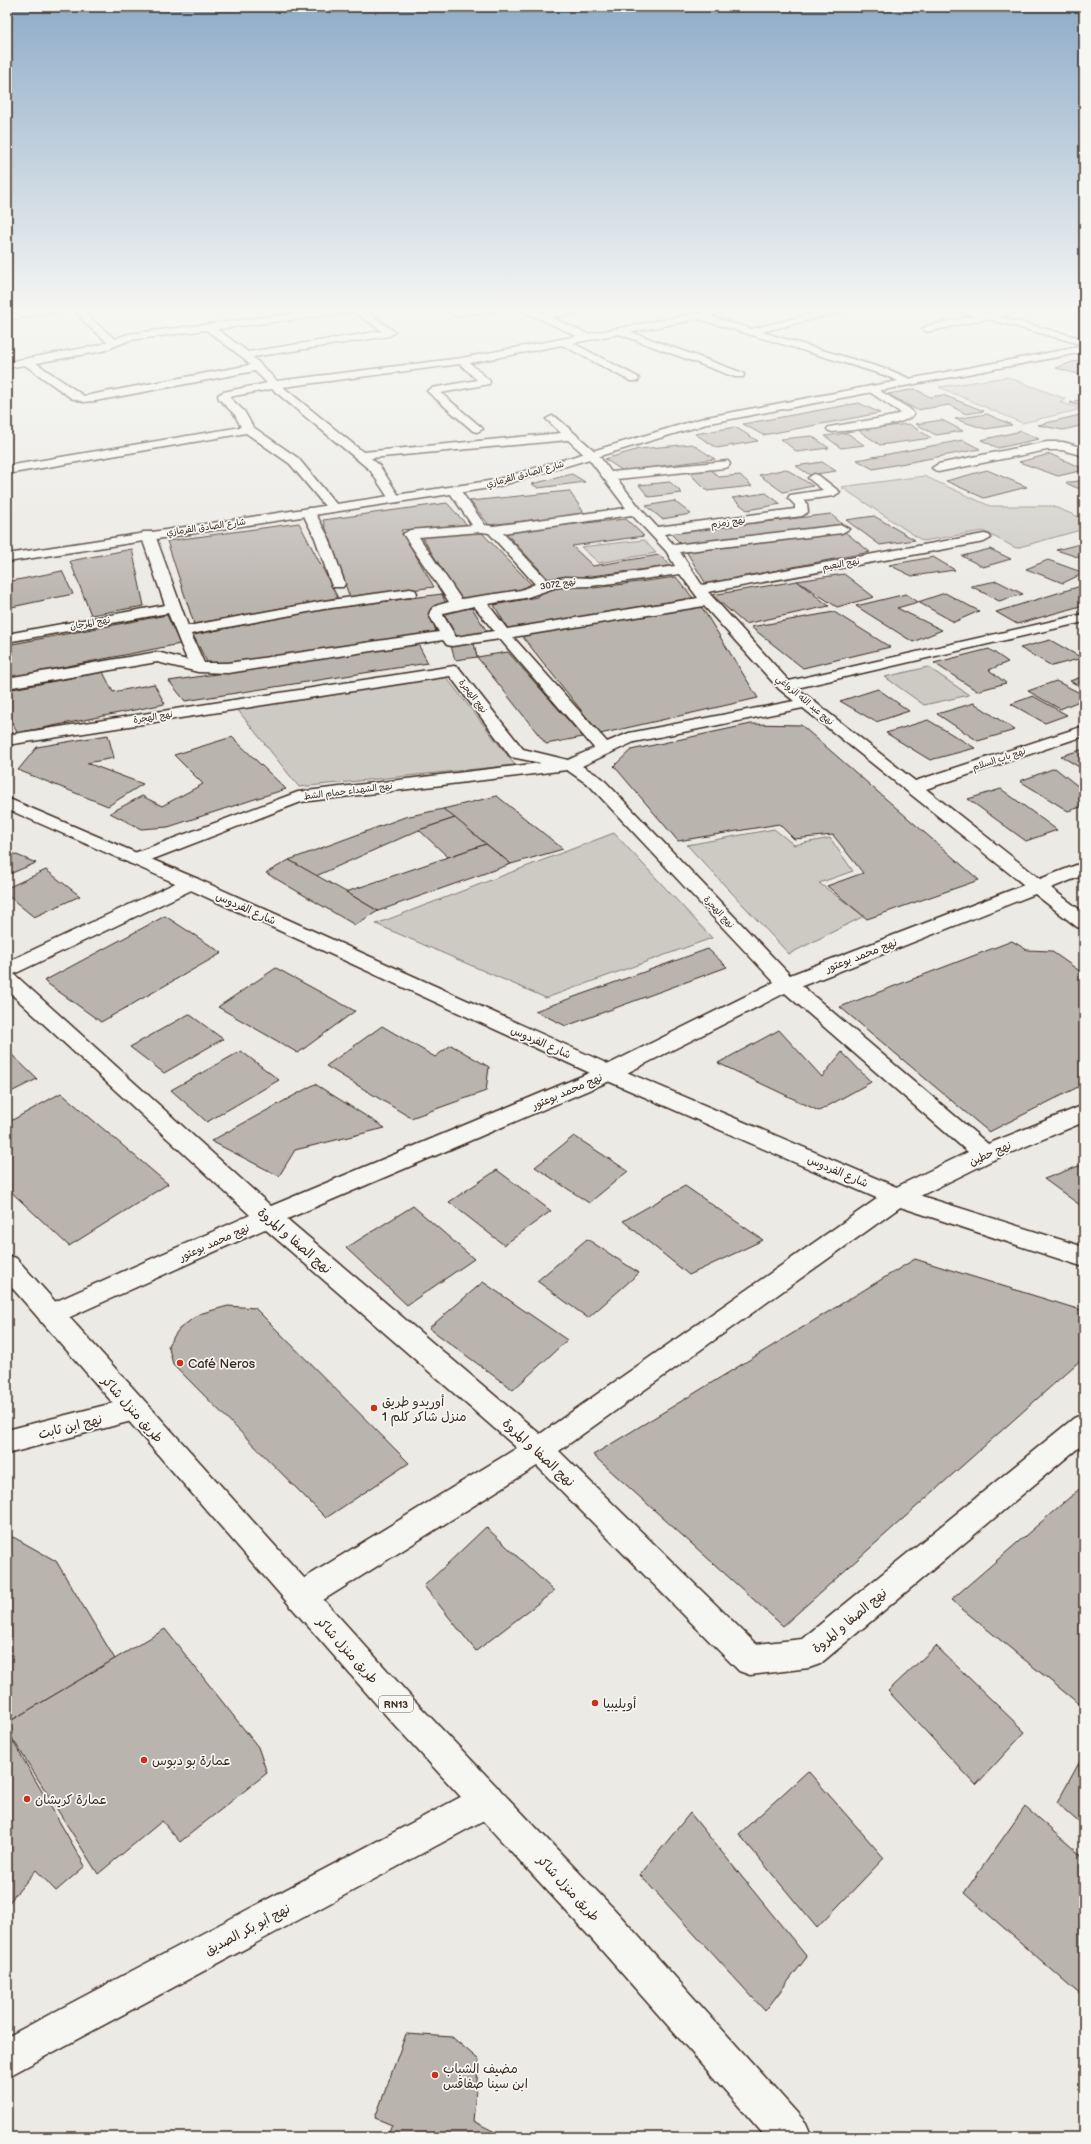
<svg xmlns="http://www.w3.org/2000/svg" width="1091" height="2144" font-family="'Balsamiq Sans','Playpen Sans Arabic',sans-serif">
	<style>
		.green { fill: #cdcac4; stroke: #847a71 }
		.building { fill: #bab4ae; stroke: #3b2a1e }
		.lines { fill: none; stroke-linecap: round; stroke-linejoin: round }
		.minor-casing { stroke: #3b2a1e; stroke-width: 3 }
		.tertiary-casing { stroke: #3b2a1e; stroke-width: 3 }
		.secondary-casing { stroke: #3b2a1e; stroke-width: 3 }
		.primary-casing { stroke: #3b2a1e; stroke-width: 3 }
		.minor { fill: #f6f6f2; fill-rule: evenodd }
		.tertiary { fill: #f6f6f2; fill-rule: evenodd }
		.secondary { fill: #f6f6f2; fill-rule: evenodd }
		.primary { fill: #f6f6f2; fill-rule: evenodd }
		.poi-dot { fill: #c8321e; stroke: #f6f6f2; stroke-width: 1.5 }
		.labels { text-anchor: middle; stroke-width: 3.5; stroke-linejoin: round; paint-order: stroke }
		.far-street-label { font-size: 9px; fill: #3b2a1e; stroke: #f6f6f2 }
		.shield { fill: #f6f6f2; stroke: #73675e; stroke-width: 1 }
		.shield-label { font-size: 10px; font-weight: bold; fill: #3b2a1e }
		.street-label { font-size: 11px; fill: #3b2a1e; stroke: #f6f6f2 }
		.near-street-label { font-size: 13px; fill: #3b2a1e; stroke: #f6f6f2 }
		.near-poi-label { font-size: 13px; fill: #3b2a1e; stroke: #f6f6f2; text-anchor: start }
	</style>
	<rect width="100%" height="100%" fill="#ebeae5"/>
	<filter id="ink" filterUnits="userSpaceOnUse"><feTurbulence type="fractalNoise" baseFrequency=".025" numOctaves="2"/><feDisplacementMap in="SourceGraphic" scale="8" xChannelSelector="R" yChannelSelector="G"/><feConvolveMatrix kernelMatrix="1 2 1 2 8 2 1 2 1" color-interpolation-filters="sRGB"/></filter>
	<g filter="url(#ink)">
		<g class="green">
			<path d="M 1007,377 L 1066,399 L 1060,402 L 1082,409 L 1022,423 L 939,387 Z"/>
			<path d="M 924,476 L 990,506 L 1052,506 L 1084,519 L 1084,529 L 1016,548 L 983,531 L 923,541 L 841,487 Z"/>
			<path d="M 644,540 L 656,553 L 599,563 L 581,547 Z"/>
			<path d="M 928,667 L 969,695 L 924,705 L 885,677 Z"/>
			<path d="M 446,677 L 515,765 L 299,787 L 237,709 Z"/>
			<path d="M 774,829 L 794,845 L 830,838 L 853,871 L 819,883 L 864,916 L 789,954 L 687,845 Z"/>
			<path d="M 614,833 L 712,938 L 546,998 L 376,924 Z"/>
		</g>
		<g class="building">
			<path d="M 1084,360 L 1084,376 L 1056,368 L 1072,362 Z"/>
			<path d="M 915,389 L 930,397 L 943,395 L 984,411 L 966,414 L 949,405 L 917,410 L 888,394 Z"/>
			<path d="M 1084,398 L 1084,407 L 1070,403 Z"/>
			<path d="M 859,403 L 880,413 L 763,435 L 743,424 Z"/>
			<path d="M 987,414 L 1012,425 L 985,429 L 955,419 Z"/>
			<path d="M 1084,414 L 1084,425 L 1063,430 L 1038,425 Z"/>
			<path d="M 942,420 L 963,431 L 936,435 L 916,424 Z"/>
			<path d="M 909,424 L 931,438 L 880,445 L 858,430 Z"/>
			<path d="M 735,427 L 758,441 L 717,448 L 695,434 Z"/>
			<path d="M 1021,431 L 1039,439 L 998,448 L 981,440 Z"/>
			<path d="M 847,433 L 864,445 L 841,448 L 825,436 Z"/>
			<path d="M 812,436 L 829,448 L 797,452 L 781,439 Z"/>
			<path d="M 963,440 L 980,449 L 873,469 L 857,460 Z"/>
			<path d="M 692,444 L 715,459 L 623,471 L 605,459 L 639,449 Z"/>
			<path d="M 1050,454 L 1084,469 L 1084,470 L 1058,476 L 1019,462 Z"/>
			<path d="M 822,462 L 836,471 L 810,475 L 796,466 Z"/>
			<path d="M 709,468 L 719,477 L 740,475 L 752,486 L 707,491 L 686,470 Z"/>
			<path d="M 786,469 L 813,486 L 783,492 L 759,475 Z"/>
			<path d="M 987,470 L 1027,487 L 984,498 L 946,481 Z"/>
			<path d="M 572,474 L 585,482 L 538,488 L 532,484 Z"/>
			<path d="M 1084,480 L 1084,491 L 1066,483 Z"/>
			<path d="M 670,482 L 682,493 L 649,497 L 639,485 Z"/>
			<path d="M 569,491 L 585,514 L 489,525 L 470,501 Z"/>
			<path d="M 766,493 L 781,504 L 747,510 L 732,498 Z"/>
			<path d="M 674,501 L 691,514 L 662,519 L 646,506 Z"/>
			<path d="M 447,503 L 467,525 L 401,530 L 434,587 L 350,598 L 323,520 Z"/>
			<path d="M 831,514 L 843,525 L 681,544 L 670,533 Z"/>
			<path d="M 874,516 L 915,540 L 880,545 L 846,520 Z"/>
			<path d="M 626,519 L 644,536 L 572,546 L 593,566 L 659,555 L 672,566 L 550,581 L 504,531 Z"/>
			<path d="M 299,523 L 338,598 L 194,624 L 167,541 Z"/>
			<path d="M 481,532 L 532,585 L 520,592 L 461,600 L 422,537 Z"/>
			<path d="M 845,532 L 870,552 L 706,584 L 686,551 Z"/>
			<path d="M 1084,543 L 1084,559 L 1056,550 Z"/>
			<path d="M 132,549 L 144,606 L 91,615 L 70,561 Z"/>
			<path d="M 990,549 L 1011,559 L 983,567 L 962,556 Z"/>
			<path d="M 933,557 L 955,570 L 912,576 L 889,565 Z"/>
			<path d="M 1048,560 L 1084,573 L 1063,583 L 1026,569 Z"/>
			<path d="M 62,571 L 73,594 L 7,608 L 7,582 Z"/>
			<path d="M 844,574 L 874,597 L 837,607 L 797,581 Z"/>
			<path d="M 676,577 L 693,598 L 508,629 L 494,605 L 537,597 L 542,590 L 580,585 L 594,588 Z"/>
			<path d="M 797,581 L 829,606 L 745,624 L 712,595 Z"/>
			<path d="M 997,581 L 1023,594 L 999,601 L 971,586 Z"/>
			<path d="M 1084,585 L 1084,605 L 1017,624 L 996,612 Z"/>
			<path d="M 945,593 L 979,611 L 954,622 L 918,602 Z"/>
			<path d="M 442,594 L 446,604 L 431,609 L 436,633 L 230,665 L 208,664 L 193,635 L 325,609 Z"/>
			<path d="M 906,594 L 918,602 L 897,608 L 942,630 L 913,642 L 856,606 Z"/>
			<path d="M 701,606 L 758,698 L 600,734 L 522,636 Z"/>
			<path d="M 472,608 L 488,633 L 457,637 L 443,612 Z"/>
			<path d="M 834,612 L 890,647 L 803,668 L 751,627 Z"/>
			<path d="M 167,615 L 180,644 L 7,678 L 7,645 Z"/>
			<path d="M 1050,640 L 1082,658 L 1052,666 L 1020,648 Z"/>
			<path d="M 474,643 L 477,657 L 455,660 L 451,646 Z"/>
			<path d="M 418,644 L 428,663 L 185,701 L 169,681 Z"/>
			<path d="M 989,649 L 1008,662 L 989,670 L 1006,683 L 977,691 L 934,663 Z"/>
			<path d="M 508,652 L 583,737 L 546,744 L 477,657 Z"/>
			<path d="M 103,672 L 113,692 L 154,684 L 165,704 L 17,733 L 7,708 L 7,690 Z"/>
			<path d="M 1084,676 L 1084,689 L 1070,681 Z"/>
			<path d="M 1056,681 L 1084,695 L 1084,699 L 1060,709 L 1028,691 Z"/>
			<path d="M 878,689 L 909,711 L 876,722 L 840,701 Z"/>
			<path d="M 1033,696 L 1067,715 L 1045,723 L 1011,704 Z"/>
			<path d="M 974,703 L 1015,730 L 978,741 L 937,714 Z"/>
			<path d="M 928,720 L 975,748 L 930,760 L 886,733 Z"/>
			<path d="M 751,724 L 801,725 L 979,880 L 867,919 L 827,886 L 863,873 L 833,835 L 794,839 L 779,824 L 678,841 L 614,766 L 631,750 Z"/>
			<path d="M 108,735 L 114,758 L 87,763 L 143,784 L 108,806 L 18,770 L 37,747 Z"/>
			<path d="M 232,737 L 286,789 L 168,827 L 141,829 L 110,813 L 142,796 L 162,806 L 203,784 L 174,755 Z"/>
			<path d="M 1084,749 L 1084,770 L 1061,756 Z"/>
			<path d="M 1055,768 L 1084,791 L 1084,806 L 1068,811 L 1020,781 Z"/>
			<path d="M 1001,789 L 1057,830 L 1026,841 L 968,799 Z"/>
			<path d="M 497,796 L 563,849 L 511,864 L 443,809 Z"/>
			<path d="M 443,809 L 455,818 L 419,830 L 316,876 L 289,860 L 405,817 Z"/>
			<path d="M 455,818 L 486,844 L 448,857 L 419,830 Z"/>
			<path d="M 486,844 L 511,864 L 378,911 L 346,892 Z"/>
			<path d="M 7,851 L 36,863 L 7,875 Z"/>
			<path d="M 289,860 L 346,892 L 378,911 L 355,925 L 266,873 Z"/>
			<path d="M 46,870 L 80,896 L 34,917 L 7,895 L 7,888 Z"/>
			<path d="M 165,916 L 222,953 L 101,1022 L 44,981 Z"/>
			<path d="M 1012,941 L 1027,950 L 1051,951 L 1084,974 L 1084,1084 L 989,1132 L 840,1007 Z"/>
			<path d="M 708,949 L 727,967 L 566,1026 L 535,1011 Z"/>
			<path d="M 276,968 L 355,1011 L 298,1053 L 218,1007 Z"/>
			<path d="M 189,1014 L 223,1039 L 164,1073 L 130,1047 Z"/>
			<path d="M 382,1026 L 435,1057 L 451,1045 L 489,1067 L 486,1091 L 411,1118 L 326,1066 Z"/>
			<path d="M 779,1030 L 822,1077 L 842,1052 L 871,1082 L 819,1111 L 718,1063 Z"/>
			<path d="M 7,1050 L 37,1079 L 7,1094 Z"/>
			<path d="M 241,1051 L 279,1080 L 207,1122 L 171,1090 Z"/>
			<path d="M 315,1084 L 385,1128 L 295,1150 L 279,1176 L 211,1141 Z"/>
			<path d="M 61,1093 L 168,1184 L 69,1246 L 7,1188 L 7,1123 Z"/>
			<path d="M 574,1136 L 628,1171 L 589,1203 L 535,1167 Z"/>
			<path d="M 1084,1164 L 1084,1208 L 1044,1179 Z"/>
			<path d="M 497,1170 L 551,1211 L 504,1245 L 449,1202 Z"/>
			<path d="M 685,1186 L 763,1240 L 689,1275 L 623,1221 Z"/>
			<path d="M 413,1206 L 474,1259 L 407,1305 L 346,1248 Z"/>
			<path d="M 587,1239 L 639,1273 L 588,1318 L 537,1281 Z"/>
			<path d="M 915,1259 L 1084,1311 L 1084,1357 L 783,1626 L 593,1455 Z"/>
			<path d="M 483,1282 L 567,1340 L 513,1390 L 429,1328 Z"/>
			<path d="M 228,1306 L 255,1308 L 409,1463 L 326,1518 L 173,1364 L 168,1345 L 179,1329 L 199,1314 Z"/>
			<path d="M 1084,1485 L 1084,1708 L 951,1600 Z"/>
			<path d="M 486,1527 L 554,1591 L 476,1651 L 424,1586 Z"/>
			<path d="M 7,1536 L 15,1538 L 56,1561 L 115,1659 L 7,1723 Z"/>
			<path d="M 165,1629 L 258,1747 L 267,1773 L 180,1842 L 162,1821 L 98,1874 L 7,1730 L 7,1723 Z"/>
			<path d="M 936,1646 L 1025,1732 L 976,1785 L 888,1691 Z"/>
			<path d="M 7,1731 L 85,1866 L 56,1891 L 36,1870 L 7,1905 Z"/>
			<path d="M 1084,1754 L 1084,1827 L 1057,1803 Z"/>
			<path d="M 808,1771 L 884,1858 L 817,1928 L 739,1834 Z"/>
			<path d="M 1025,1807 L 1084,1858 L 1084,1998 L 964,1893 Z"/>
			<path d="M 690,1813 L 807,1957 L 765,2011 L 640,1875 Z"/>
			<path d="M 406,2034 L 452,2037 L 479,2060 L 473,2121 L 505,2137 L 387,2137 L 392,2125 L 375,2118 Z"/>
		</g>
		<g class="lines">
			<g class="minor-casing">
				<g id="minor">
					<path d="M 53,307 L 82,307 L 91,319 L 115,339 L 128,334 L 349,307 L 372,307 L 371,309 L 365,310 L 395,332 L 389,336 L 253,357 L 277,381 L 462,358 L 577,336 L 518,309 L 517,307 L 528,307 L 543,313 L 577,307 L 594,307 L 590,310 L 551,317 L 588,334 L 698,313 L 723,307 L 737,307 L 709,316 L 751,329 L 839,307 L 853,307 L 852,309 L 762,332 L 892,371 L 913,380 L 914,382 L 913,384 L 905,384 L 884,375 L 699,319 L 631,332 L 743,373 L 744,375 L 743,377 L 735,377 L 619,334 L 573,343 L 638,377 L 639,379 L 638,381 L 630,381 L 562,345 L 470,363 L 489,380 L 490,382 L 489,384 L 441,393 L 481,427 L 483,429 L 477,432 L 473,431 L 427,391 L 432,388 L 477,380 L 460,364 L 283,387 L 363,452 L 561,433 L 546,419 L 552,416 L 556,417 L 597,453 L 611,472 L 728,461 L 730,464 L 728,467 L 724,468 L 617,479 L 640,508 L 657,527 L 795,509 L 795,505 L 788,498 L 790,495 L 823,490 L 808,478 L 814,474 L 818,475 L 840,492 L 834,496 L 804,500 L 807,504 L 808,512 L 802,516 L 664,534 L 674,545 L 842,525 L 849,529 L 842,533 L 680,552 L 702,585 L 984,534 L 989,535 L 991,538 L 984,542 L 708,592 L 789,681 L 1084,614 L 1084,622 L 797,688 L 915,781 L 1084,726 L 1084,736 L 926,789 L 1040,879 L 1084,862 L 1084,875 L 1051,888 L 1084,913 L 1084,929 L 1077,927 L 1035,894 L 802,986 L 988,1144 L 1084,1105 L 1084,1122 L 993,1160 L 906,1203 L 559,1451 L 756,1644 L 802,1639 L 1074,1418 L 1084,1414 L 1084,1443 L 820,1664 L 809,1668 L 750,1675 L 739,1671 L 537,1466 L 312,1607 L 301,1611 L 290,1607 L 286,1597 L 290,1587 L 517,1448 L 265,1229 L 59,1322 L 50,1325 L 41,1322 L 37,1315 L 41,1308 L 250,1215 L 7,990 L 7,962 L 184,879 L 191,877 L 198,879 L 200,883 L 198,887 L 14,974 L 271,1206 L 601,1068 L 774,982 L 590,786 L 567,770 L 301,802 L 143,863 L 136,865 L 129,863 L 127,859 L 129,855 L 298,792 L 541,763 L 511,757 L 450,676 L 7,745 L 7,735 L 454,666 L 459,668 L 523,749 L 568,760 L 594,748 L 500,639 L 452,646 L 447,645 L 443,640 L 228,673 L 198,672 L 157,662 L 7,688 L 7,678 L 157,652 L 187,660 L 168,613 L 7,642 L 7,634 L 165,605 L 141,535 L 143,532 L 153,532 L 155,535 L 188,626 L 324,601 L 410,589 L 415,590 L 417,593 L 415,596 L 410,597 L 324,609 L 191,634 L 204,663 L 228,663 L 439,632 L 429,615 C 431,605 439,605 449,602 L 403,534 L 410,530 L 472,525 L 448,490 L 450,487 L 458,487 L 485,525 L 493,526 L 626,508 L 589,459 L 568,440 L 371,458 L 379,465 L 401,499 L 399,502 L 391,502 L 370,470 L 272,389 L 229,397 L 244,411 L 253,427 L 298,458 L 337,505 L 339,508 L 337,511 L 329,511 L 290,464 L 246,433 L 7,474 L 7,466 L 241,427 L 235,415 L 219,399 L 218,395 L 223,392 L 267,383 L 255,371 L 95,401 L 83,402 L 71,398 L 25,365 L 7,368 L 7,362 L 100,345 L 107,342 L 85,323 L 72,307 L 68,310 L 7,320 L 7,314 ZM 354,312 L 382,331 L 248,352 L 217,329 ZM 206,330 L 242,357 L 250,365 L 84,396 L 36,363 L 103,351 L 130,340 ZM 632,515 L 666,551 L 675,566 L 591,578 L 566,577 L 547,580 L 503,533 ZM 481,532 L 489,533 L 535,584 L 521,590 L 461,599 L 419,537 ZM 680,574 L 698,598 L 507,629 L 488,604 L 525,598 L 557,587 L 591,586 ZM 474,606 L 494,631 L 456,637 L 443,615 L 444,613 ZM 704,606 L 779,689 L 794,701 L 629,733 L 607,742 L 513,637 ZM 803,708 L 1024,885 L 790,975 L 602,778 L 582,766 L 634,742 ZM 785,993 L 968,1152 L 888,1191 L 540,1434 L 287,1219 L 617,1078 Z"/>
					<path d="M 479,307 L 501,307 L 496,310 L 455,316 L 450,313 L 455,310 Z"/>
					<path d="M 1015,307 L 1031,307 L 1026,310 L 927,332 L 922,329 L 927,326 Z"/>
					<path d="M 872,386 L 910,409 L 914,414 C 904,427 850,430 833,432 L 829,431 L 827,429 L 829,427 L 894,416 L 901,413 L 868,391 L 867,389 L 868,387 Z"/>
					<path d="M 1047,442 L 1063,442 L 1084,448 L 1084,456 L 1062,450 L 1047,450 L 938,472 L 932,468 L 938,464 Z"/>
					<path d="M 308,508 L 313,509 L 329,538 L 345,584 L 343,587 L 333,587 L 331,584 L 315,538 L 302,512 Z"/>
					<path d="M 133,1398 L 143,1402 L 147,1410 L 143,1418 L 7,1454 L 7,1430 Z"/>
				</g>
			</g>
			<g class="tertiary-casing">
				<g id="tertiary">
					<path d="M 7,798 L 198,879 L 617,1068 L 906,1191 L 1084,1247 L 1084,1267 L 888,1203 L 601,1078 L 184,887 L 7,809 Z"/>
					<path d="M 487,1783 L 499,1788 L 504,1800 L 499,1812 L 7,2077 L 7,2037 Z"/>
				</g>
			</g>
			<g class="secondary-casing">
				<g id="secondary">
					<path d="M 948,307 L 962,307 L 1084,339 L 1084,345 L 950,309 Z"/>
					<path d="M 1084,346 L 1084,352 L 710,423 L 496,487 L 7,562 L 7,554 L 495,480 L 707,417 Z"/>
				</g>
			</g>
			<g class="primary-casing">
				<path id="primary" d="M 7,1255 L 16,1258 L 413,1699 L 615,1910 L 806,2123 L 812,2137 L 766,2137 L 589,1936 L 391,1721 L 7,1282 Z"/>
			</g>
			<use href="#minor" class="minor"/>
			<use href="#tertiary" class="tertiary"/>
			<use href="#secondary" class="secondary"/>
			<use href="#primary" class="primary"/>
		</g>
	</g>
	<linearGradient id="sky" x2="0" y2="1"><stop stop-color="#8eacc8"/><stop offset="0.51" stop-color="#f6f6f3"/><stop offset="1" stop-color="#f6f6f3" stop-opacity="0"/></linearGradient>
	<rect width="1091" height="607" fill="url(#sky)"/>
	<g class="poi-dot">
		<circle cx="180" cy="1363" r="4"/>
		<circle cx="374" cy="1408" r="4"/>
		<circle cx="595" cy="1703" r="4"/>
		<circle cx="144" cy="1760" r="4"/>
		<circle cx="27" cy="1799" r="4"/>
		<circle cx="435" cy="2075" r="4"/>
	</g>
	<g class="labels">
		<g class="far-street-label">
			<text transform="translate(525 474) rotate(-15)" y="3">شارع الصادق القرمازي</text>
			<text transform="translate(728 522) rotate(-8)" y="3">نهج زمزم</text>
			<text transform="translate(206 527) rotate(-8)" y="3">شارع الصادق القرمازي</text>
			<text transform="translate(841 564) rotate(-10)" y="3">نهج النعيم</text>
			<text transform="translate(558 584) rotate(-9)" y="3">نهج 3072</text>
			<text transform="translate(90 623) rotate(-10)" y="3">نهج المرجان</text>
			<text transform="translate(473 696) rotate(52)" y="3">نهج الهجرة</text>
			<text transform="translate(805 700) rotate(40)" y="3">نهج عبد الله الزواغي</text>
			<text transform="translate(153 717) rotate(-9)" y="3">نهج الهجرة</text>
			<text transform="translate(999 759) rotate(-18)" y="3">نهج باب السلام</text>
			<text transform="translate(348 791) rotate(-7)" y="3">نهج الشهداء حمام الشط</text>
			<text transform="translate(719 912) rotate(47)" y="3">نهج الهجرة</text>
		</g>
		<rect class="shield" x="379" y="1696" width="34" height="16" rx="3"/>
		<g class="shield-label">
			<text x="396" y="1708">RN13</text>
		</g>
		<g class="street-label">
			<text transform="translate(246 908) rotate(24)" y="4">شارع الفردوس</text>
			<text transform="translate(861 955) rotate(-21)" y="4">نهج محمد بوعتور</text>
			<text transform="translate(541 1042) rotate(24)" y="4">شارع الفردوس</text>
			<text transform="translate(567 1091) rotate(-23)" y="4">نهج محمد بوعتور</text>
			<text transform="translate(990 1153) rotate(-24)" y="4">نهج حطين</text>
			<text transform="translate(838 1171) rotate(23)" y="4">شارع الفردوس</text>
			<text transform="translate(214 1242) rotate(-24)" y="4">نهج محمد بوعتور</text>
		</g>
		<g class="near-street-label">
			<text transform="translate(295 1240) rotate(41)" y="5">نهج الصفا و المروة</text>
			<text transform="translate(133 1409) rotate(48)" y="5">طريق منزل شاكر</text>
			<text transform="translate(70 1426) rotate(-14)" y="5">نهج ابن ثابت</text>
			<text transform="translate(539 1452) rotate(43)" y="5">نهج الصفا و المروة</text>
			<text transform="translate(849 1620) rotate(-40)" y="5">نهج الصفا و المروة</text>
			<text transform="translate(348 1650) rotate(48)" y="5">طريق منزل شاكر</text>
			<text transform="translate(569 1888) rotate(47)" y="5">طريق منزل شاكر</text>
			<text transform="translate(247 1929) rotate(-28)" y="5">نهج أبو بكر الصديق</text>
		</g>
		<g class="near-poi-label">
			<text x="188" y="1368">Café Neros</text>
			<text x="382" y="1406">أوريدو طريق<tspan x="382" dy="15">منزل شاكر كلم 1</tspan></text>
			<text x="603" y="1708">أويليبيا</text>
			<text x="152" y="1765">عمارة بو دبوس</text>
			<text x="35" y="1804">عمارة كريشان</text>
			<text x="443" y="2073">مضيف الشباب<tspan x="443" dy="15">ابن سينا صفاقس</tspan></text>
		</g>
	</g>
	<rect width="1091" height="2144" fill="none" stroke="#f6f6f2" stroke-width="24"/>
	<rect x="12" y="12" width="1067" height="2120" fill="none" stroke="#3b2a1e" stroke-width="1.5" filter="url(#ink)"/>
</svg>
